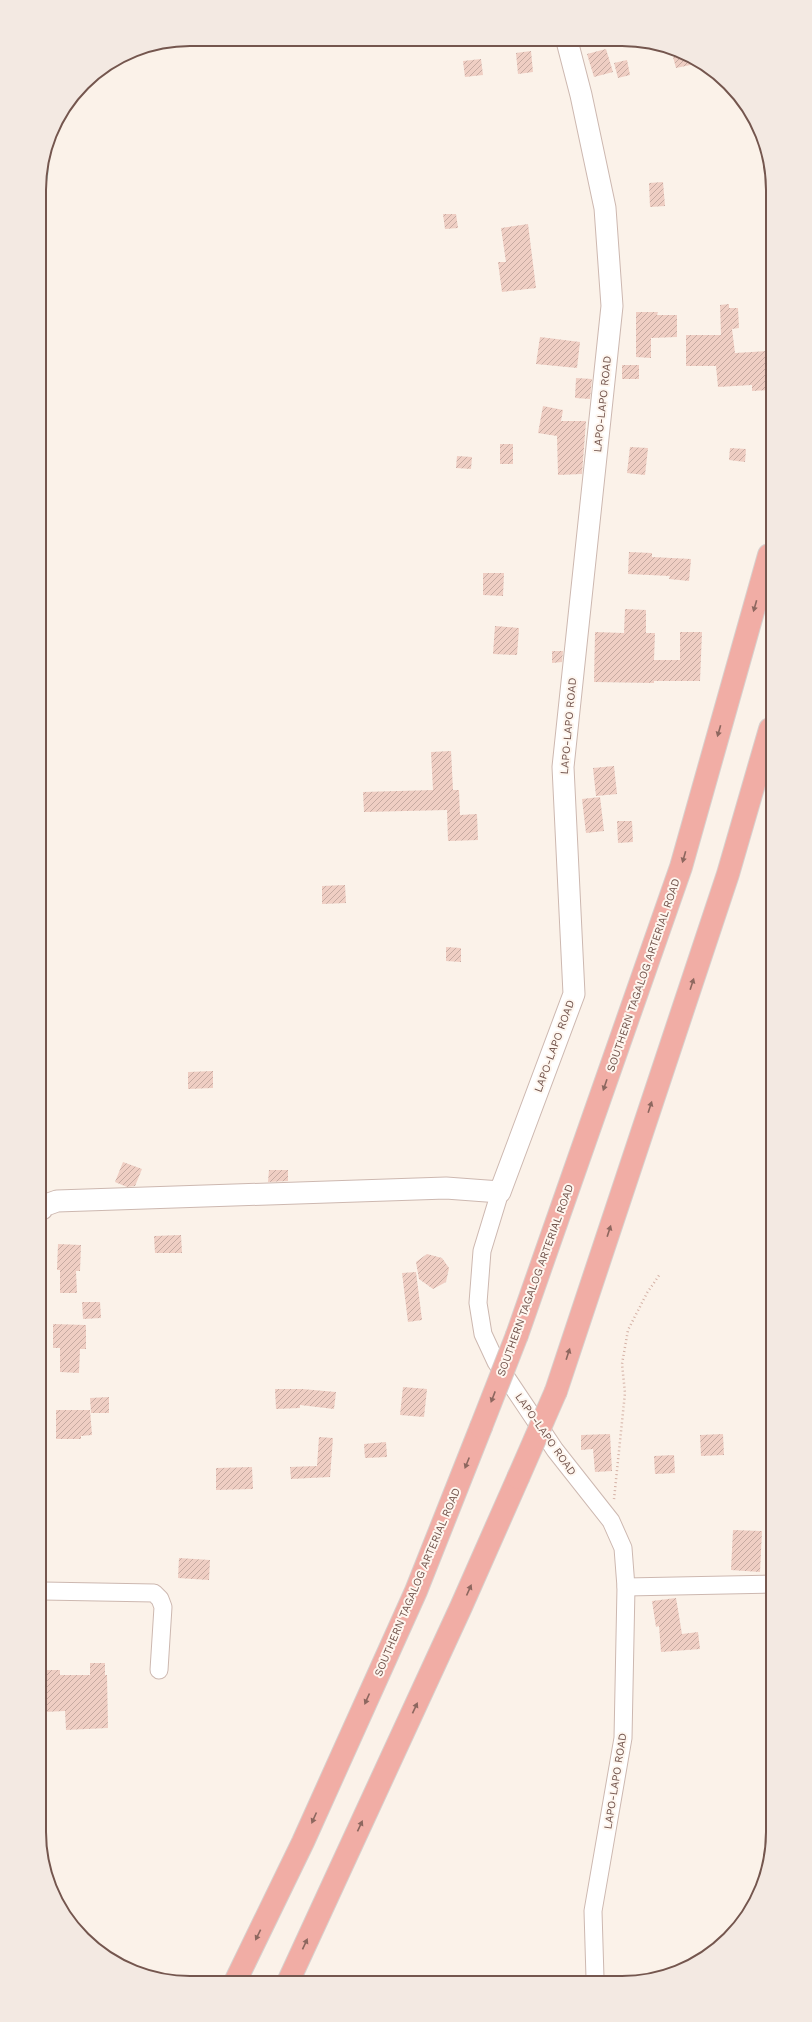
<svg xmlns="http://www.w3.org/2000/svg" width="812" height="2022" font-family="'Work Sans',sans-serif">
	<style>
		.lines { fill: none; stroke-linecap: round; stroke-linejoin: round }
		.stream { stroke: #a5d4d5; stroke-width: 4.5 }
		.building { fill: url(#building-hatch) }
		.minor-casing { stroke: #cdb8b0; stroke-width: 19 }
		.tertiary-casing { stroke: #cdb8b0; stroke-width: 23 }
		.motorway-casing { stroke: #d8d0cd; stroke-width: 24 }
		.path { stroke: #d4b1a5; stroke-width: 2.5; stroke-dasharray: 1 3; stroke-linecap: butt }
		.minor { stroke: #fff; stroke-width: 17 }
		.tertiary { stroke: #fff; stroke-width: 21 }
		.motorway { stroke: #f1ada5; stroke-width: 22 }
		.motorway-bridge-casing { stroke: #d8d0cd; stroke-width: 24; stroke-linecap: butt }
		.motorway-bridge { stroke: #f1ada5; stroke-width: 22 }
		.oneway { fill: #8d675f }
		.labels { text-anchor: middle; stroke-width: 4; stroke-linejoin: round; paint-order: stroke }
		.street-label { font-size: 11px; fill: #74564e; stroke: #fef6ef }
		.rim { fill: none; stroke: #74564e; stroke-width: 2 }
	</style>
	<defs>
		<pattern id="building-hatch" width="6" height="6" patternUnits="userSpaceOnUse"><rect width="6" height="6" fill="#efcec3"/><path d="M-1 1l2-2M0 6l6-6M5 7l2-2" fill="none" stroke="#c6aaa1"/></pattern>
	</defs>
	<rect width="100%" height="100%" fill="#fbf2e9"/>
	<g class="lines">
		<path class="stream" d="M 39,215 L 46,174 L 47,153"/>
	</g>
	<g class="building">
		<path d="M 606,49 L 613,72 L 594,77 L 587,54 Z"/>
		<path d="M 531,51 L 533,72 L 518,74 L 516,53 Z"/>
		<path d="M 686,54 L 700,63 L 676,68 L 673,57 Z"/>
		<path d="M 481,59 L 483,75 L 465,77 L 463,61 Z"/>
		<path d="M 627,60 L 630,75 L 618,78 L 614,63 Z"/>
		<path d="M 663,182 L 665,206 L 650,207 L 649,183 Z"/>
		<path d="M 443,214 L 456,214 L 458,228 L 445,229 Z"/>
		<path d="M 528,224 L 536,288 L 502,292 L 498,262 L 506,262 L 501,228 Z"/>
		<path d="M 729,304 L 729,308 L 738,308 L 739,328 L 732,329 L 735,353 L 768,351 L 769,390 L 752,391 L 752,385 L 718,387 L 716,366 L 686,366 L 686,335 L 721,335 L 720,305 Z"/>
		<path d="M 636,312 L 658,312 L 657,315 L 677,315 L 677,337 L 651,338 L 651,358 L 636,357 Z"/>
		<path d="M 540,337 L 580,342 L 577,368 L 536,364 Z"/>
		<rect x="622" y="365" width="17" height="14"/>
		<path d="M 576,378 L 592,379 L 590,399 L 575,398 Z"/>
		<path d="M 543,406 L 563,410 L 561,421 L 586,421 L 582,474 L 558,475 L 557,436 L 538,433 Z"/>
		<rect x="500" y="444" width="13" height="20"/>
		<path d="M 630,447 L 648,448 L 645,475 L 627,473 Z"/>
		<path d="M 730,448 L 746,449 L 745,462 L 729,460 Z"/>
		<path d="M 457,456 L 472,457 L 471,469 L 456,468 Z"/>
		<path d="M 629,552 L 652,553 L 652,557 L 691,559 L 689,581 L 669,579 L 670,576 L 628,574 Z"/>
		<path d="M 483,573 L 504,573 L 503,596 L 483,595 Z"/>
		<path d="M 625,609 L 646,610 L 646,633 L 655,633 L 654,660 L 680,660 L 680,632 L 702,632 L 700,681 L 654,681 L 654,683 L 594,682 L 595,632 L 624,633 Z"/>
		<path d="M 495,626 L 519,628 L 517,655 L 493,654 Z"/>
		<path d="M 552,651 L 563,651 L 562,662 L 552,663 Z"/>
		<path d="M 451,751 L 453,790 L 459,790 L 460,815 L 477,814 L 478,840 L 448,841 L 447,810 L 364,812 L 363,792 L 433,790 L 431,752 Z"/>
		<path d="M 614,766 L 617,794 L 596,796 L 593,768 Z"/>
		<path d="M 600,797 L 604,831 L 586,833 L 582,799 Z"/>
		<path d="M 617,821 L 632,821 L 633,842 L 618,843 Z"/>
		<path d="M 345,885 L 346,903 L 322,904 L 322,886 Z"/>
		<path d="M 446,947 L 461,948 L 461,962 L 446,961 Z"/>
		<path d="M 213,1071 L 213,1088 L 188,1089 L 188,1072 Z"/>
		<path d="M 123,1162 L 142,1169 L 135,1186 L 127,1187 L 115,1182 Z"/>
		<path d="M 269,1170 L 288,1170 L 288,1181 L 268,1182 Z"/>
		<path d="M 181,1235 L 182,1253 L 155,1253 L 154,1236 Z"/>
		<path d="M 58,1244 L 81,1245 L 80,1271 L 76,1271 L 77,1293 L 60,1293 L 60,1270 L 57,1270 Z"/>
		<path d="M 427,1254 L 442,1258 L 449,1268 L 446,1282 L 433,1289 L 419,1279 L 416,1262 Z"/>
		<path d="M 416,1272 L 422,1320 L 408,1322 L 402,1273 Z"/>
		<path d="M 82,1302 L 100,1302 L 101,1318 L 83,1319 Z"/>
		<path d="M 53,1324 L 86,1325 L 86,1349 L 80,1349 L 79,1373 L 60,1372 L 60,1348 L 53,1348 Z"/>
		<path d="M 403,1387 L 427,1389 L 424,1417 L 400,1415 Z"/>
		<path d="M 275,1389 L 302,1389 L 336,1392 L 334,1409 L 300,1405 L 300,1408 L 276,1409 Z"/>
		<path d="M 109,1397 L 109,1413 L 91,1413 L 90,1398 Z"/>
		<path d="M 56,1410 L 90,1410 L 92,1435 L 81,1436 L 81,1439 L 56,1439 Z"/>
		<path d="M 610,1434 L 612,1471 L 595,1472 L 593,1449 L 581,1450 L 581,1435 Z"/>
		<path d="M 723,1434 L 724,1455 L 701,1456 L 700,1435 Z"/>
		<path d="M 319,1437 L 333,1438 L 330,1477 L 291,1479 L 290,1467 L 317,1466 Z"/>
		<path d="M 386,1442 L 387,1457 L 365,1458 L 364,1444 Z"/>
		<path d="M 674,1455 L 675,1473 L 655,1474 L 654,1456 Z"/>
		<path d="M 252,1467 L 253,1489 L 216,1490 L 216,1468 Z"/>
		<path d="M 733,1530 L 762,1531 L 760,1572 L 731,1570 Z"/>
		<path d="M 179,1558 L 210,1560 L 209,1580 L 178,1578 Z"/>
		<path d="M 676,1598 L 682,1634 L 698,1632 L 700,1649 L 661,1652 L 659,1626 L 656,1627 L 652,1601 Z"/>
		<path d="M 90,1663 L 105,1663 L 105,1675 L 107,1675 L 108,1728 L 66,1730 L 65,1711 L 44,1712 L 44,1670 L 60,1670 L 60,1675 L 90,1675 Z"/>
	</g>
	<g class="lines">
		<g class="minor-casing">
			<g id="minor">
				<path d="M 500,1192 L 482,1251 L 478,1303 L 483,1334 L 496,1362 L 555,1450 L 611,1521 L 623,1548 L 626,1587 L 623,1738 L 593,1911 L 595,1978"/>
				<path d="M 626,1587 L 772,1584"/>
				<path d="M 43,1591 L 154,1593 L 160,1599 L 163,1607 L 159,1670"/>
			</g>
		</g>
		<g class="tertiary-casing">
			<path id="tertiary" d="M 42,1209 L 43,1206 L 57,1201 L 446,1188 L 500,1192 L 574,994 L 563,767 L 612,306 L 605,208 L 581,95 L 567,41"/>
		</g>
		<g class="motorway-casing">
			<g id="motorway">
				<path d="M 517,1335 L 681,867 L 769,555"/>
				<path d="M 556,1391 L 728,874 L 770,729"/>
				<path d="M 236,1980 L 303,1842 L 416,1591 L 481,1427"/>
				<path d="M 289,1980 L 461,1607 L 518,1478"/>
			</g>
		</g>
		<path class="path" d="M 614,1499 L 625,1393 L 622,1364 L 628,1330 L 647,1293 L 660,1274"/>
		<use href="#minor" class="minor"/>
		<use href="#tertiary" class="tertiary"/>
		<use href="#motorway" class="motorway"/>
		<g class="motorway-bridge-casing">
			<g id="motorway-bridge">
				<path d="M 481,1427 L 517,1335"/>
				<path d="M 518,1478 L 556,1391"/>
			</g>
		</g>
		<use href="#motorway-bridge" class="motorway-bridge"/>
	</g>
	<defs><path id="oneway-solid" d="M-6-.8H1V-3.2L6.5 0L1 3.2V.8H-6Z"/></defs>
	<g class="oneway">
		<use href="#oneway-solid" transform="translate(755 606) rotate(106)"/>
		<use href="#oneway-solid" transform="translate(719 731) rotate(106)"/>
		<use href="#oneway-solid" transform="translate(684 857) rotate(106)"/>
		<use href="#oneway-solid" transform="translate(692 984) rotate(-72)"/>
		<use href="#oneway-solid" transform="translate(605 1085) rotate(109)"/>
		<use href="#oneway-solid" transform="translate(650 1107) rotate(-72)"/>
		<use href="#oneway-solid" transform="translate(609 1231) rotate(-72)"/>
		<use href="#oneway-solid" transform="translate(568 1354) rotate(-72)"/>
		<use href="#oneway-solid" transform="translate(493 1397) rotate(111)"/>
		<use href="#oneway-solid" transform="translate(467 1463) rotate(112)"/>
		<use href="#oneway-solid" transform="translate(469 1590) rotate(-66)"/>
		<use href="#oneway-solid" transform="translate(367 1699) rotate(114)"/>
		<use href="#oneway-solid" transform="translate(415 1708) rotate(-65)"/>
		<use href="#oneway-solid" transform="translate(314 1818) rotate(114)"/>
		<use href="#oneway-solid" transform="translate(360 1826) rotate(-65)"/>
		<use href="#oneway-solid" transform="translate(258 1935) rotate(116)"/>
		<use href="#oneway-solid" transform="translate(305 1944) rotate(-65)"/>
	</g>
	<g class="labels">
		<g class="street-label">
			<text transform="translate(602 404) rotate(-84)" y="4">LAPO-LAPO ROAD</text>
			<text transform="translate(568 726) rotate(-85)" y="4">LAPO-LAPO ROAD</text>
			<text transform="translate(643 975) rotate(-71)" y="4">SOUTHERN TAGALOG ARTERIAL ROAD</text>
			<text transform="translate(554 1046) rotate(-70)" y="4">LAPO-LAPO ROAD</text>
			<text transform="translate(535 1280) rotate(-70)" y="4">SOUTHERN TAGALOG ARTERIAL ROAD</text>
			<text transform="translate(546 1434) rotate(55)" y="4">LAPO-LAPO ROAD</text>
			<text transform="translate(417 1582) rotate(-67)" y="4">SOUTHERN TAGALOG ARTERIAL ROAD</text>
			<text transform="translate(615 1781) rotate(-81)" y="4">LAPO-LAPO ROAD</text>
		</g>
	</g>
	<path d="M0 0H812V2022H0ZM190 46H622A144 144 0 0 1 766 190V1832A144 144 0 0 1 622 1976H190A144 144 0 0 1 46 1832V190A144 144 0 0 1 190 46Z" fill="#f3e9e2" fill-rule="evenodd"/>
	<path class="rim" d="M190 46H622A144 144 0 0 1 766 190V1832A144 144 0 0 1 622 1976H190A144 144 0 0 1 46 1832V190A144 144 0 0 1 190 46Z"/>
</svg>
